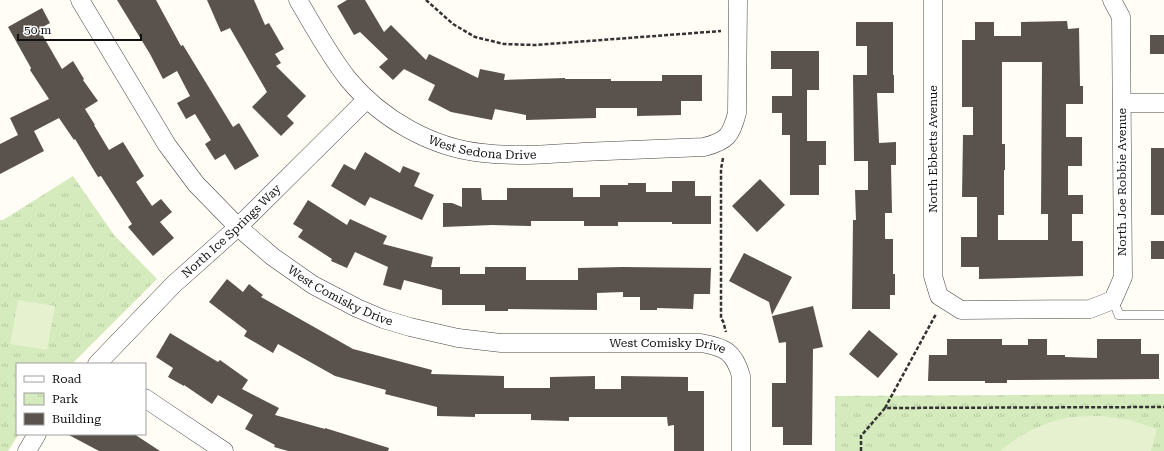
<svg xmlns="http://www.w3.org/2000/svg" width="1164" height="451" viewBox="0 0 1164 451" font-family="'Roboto Serif',serif">
	<defs>
		<pattern id="park-tufts" width="24" height="20" patternUnits="userSpaceOnUse"><rect width="24" height="20" fill="#d5ebbd"/><path d="M3 7l-1-3M5 7V3M7 7l1-3M15 17l-1-3M17 17v-4M19 17l1-3" fill="none" stroke="#b6c8a1"/></pattern>
	</defs>
	<rect width="100%" height="100%" fill="#fffdf5"/>
	<path fill="url(#park-tufts)" d="M73,176L114,235L157,279L72,364H17V434H19L8,451H0V220H3Z
		M1164,394V451H835V396Z"/>
	<path fill="#e6f2cf" d="M18,300L55,306L47,350L10,344Z
		M1101,416L1130,420L1157,429L1151,451H1000C1018,435 1048,420 1073,417C1082,416 1091,416 1101,416Z"/>
	<path fill="#5a524d" fill-rule="evenodd" d="M117,0H156L181,46L183,45L233,127L239,123L259,156L235,170L225,154L215,160L205,144L211,140L195,114L186,119L177,103L190,96L177,71L163,79L150,54Z
		M207,0H254L265,25L269,23L284,49L275,54L281,63L276,66L306,96L287,116L294,123L281,136L252,107L267,92L230,28L221,32Z
		M347,0H365L384,32L391,25L426,60L429,54L478,78L480,69L505,74L504,80L565,78V79H611V81H662V75H702V101H681V115L637,116V108H596V118L526,120V115L495,109L492,120L451,112L428,100L435,85L404,69L393,80L379,67L388,59L360,32L354,35L337,6Z
		M42,8L50,23L39,29L62,69L73,61L84,79L83,80L98,101L85,109L95,125H94L109,150L123,142L144,176L136,182L152,206L161,199L172,212L160,222L174,238L153,256L128,227L132,224L101,176L98,177L75,139L74,140L59,118L34,131L44,151L0,174V144L18,135L10,118L49,99L30,70L31,68L8,27Z
		M1067,21L1068,29L1079,28L1080,86H1083V104H1066V137H1082V166H1068V195H1083V214H1072V241H1083V276L979,279V267H961V237H977V197H962L963,135H973V107H962V40H975V22H994V36H1021V22ZM1002,62H1042L1041,214H1048V240H998V215H1004V170H1005V144H1002Z
		M856,22H893V75H894V93H877L879,143L896,142V165H891L892,213H885V239H893V274H895V295H890V309H852L853,220H856L855,190H868V161H854L853,75H867V46H856Z
		M1150,35H1164V54H1150Z
		M771,51H819V90H807V141H826V165H819V195H790V135H782V113H772V96H792V69H771Z
		M1151,148H1164V215H1151Z
		M365,152L400,173L403,166L420,173L414,186L434,195L422,220L370,197L365,206L331,186L344,164L355,170Z
		M760,179L785,205L757,232L732,206Z
		M672,181H695V196H711V224H672V222H618V226H584V221H531V226L492,225L443,227V203H452L462,207V188H481L482,200H507V188H573V197H600V185H628V183H646V192H672Z
		M308,200L347,225L350,219L387,236L383,244L433,257L431,267H460V274H485V267H526V280H578V268L623,267L711,268L710,294H694L693,309L657,308V310H640V297H623V292L597,293V310L508,309V311H485V305H442V290L404,280L401,290L383,285L388,267L355,252L347,268L331,261L332,259L298,237L303,230L293,224Z
		M1151,241H1164V259H1151Z
		M744,253L792,277L772,315L769,302L729,281Z
		M227,279L243,292L249,284L263,295L261,297L353,349L432,370L431,374L504,376V388H550V377L595,376V389H621V376L688,377V391H704V451H674V425L668,426L667,417H569V421L531,420V414H475V417L437,416V407L385,394L386,390L335,376L278,344L273,353L244,336L247,331L209,302Z
		M813,306L823,347L813,349L812,445H783V427H772V383H786V342L779,343L772,316Z
		M869,330L898,354L878,378L849,354Z
		M170,333L218,362L220,360L248,380L242,389L279,408L275,415L325,429V428L389,448L388,451H288L274,447L275,445L245,429L253,415L218,395L212,404L184,385V386L168,377L173,368L156,357Z
		M947,339H1002V345H1028V339H1047V355H1065V357L1097,358V339H1141V354H1159V379L1007,380V383H985V381H928L929,355H947Z
		M67,434H134L160,451H99Z"/>
	<g fill="none" stroke-linecap="round" stroke-linejoin="round">
		<g stroke="#444" stroke-width="10">
			<path id="lane" d="M1113,300L1119,315H1164"/>
		</g>
		<g stroke="#444" stroke-width="19">
			<g id="street">
				<path id="s1" d="M80,0L167,145L196,184L238,227L273,257L313,285L357,308L383,319L410,327L458,338L501,343H701C724,347 734,351 741,376V451"/>
				<path id="s2" d="M298,0C314,27 329,55 348,79C381,119 432,148 483,153C516,157 550,154 583,152C623,150 663,149 704,147C727,141 731,136 737,113L738,0"/>
				<path d="M933,0V276L939,296L961,310L1090,309L1113,300L1123,277L1121,17L1112,0"/>
				<path d="M1122,103H1164"/>
				<path id="s3" d="M97,364L174,284L238,227L367,99"/>
				<path d="M145,398L158,407L224,451"/>
				<path d="M27,451L37,434"/>
			</g>
		</g>
		<path stroke="#333" stroke-width="2.5" stroke-dasharray="4 2" stroke-linecap="butt" d="M426,0L453,24L475,37L504,44L535,45L721,31
			M723,158L721,169V319L723,321L726,332
			M885,408L936,314
			M861,451V436L885,408L1164,407"/>
		<use href="#lane" stroke="#fff" stroke-width="9"/>
		<use href="#street" stroke="#fff" stroke-width="18"/>
	</g>
	<g text-anchor="middle" dominant-baseline="central" stroke-width="4" stroke-linejoin="round" paint-order="stroke">
		<g font-size="12" fill="#111" stroke="#fff">
			<text stroke="none"><textPath href="#s2" startOffset="250">West Sedona Drive</textPath></text>
			<text transform="translate(933 149) rotate(-90)">North Ebbetts Avenue</text>
			<text transform="translate(1122 182) rotate(-90)">North Joe Robbie Avenue</text>
			<text stroke="none"><textPath href="#s3" startOffset="189">North Ice Springs Way</textPath></text>
			<text stroke="none"><textPath href="#s1" startOffset="402">West Comisky Drive</textPath></text>
			<text stroke="none"><textPath href="#s1" startOffset="738">West Comisky Drive</textPath></text>
		</g>
	</g>
	<rect x="16" y="363" width="130" height="72" fill="#ffffff" stroke="#a0a0a0"/>
	<rect x="24" y="376" width="20" height="6" fill="#ffffff" stroke="#a0a0a0"/>
	<text x="52" y="383" font-size="12" fill="#111111">Road</text>
	<rect x="24" y="393" width="20" height="12" fill="url(#park-tufts)" stroke="#a0a0a0"/>
	<text x="52" y="403" font-size="12" fill="#111111">Park</text>
	<rect x="24" y="413" width="20" height="12" fill="#5a524d" stroke="#a0a0a0"/>
	<text x="52" y="423" font-size="12" fill="#111111">Building</text>
	<path d="M18 34v6h123v-6" fill="none" stroke="#111111" stroke-width="2"/>
	<text x="24" y="34" font-size="12" fill="#111111" stroke="#ffffff" stroke-width="3" paint-order="stroke">50 m</text>
</svg>
